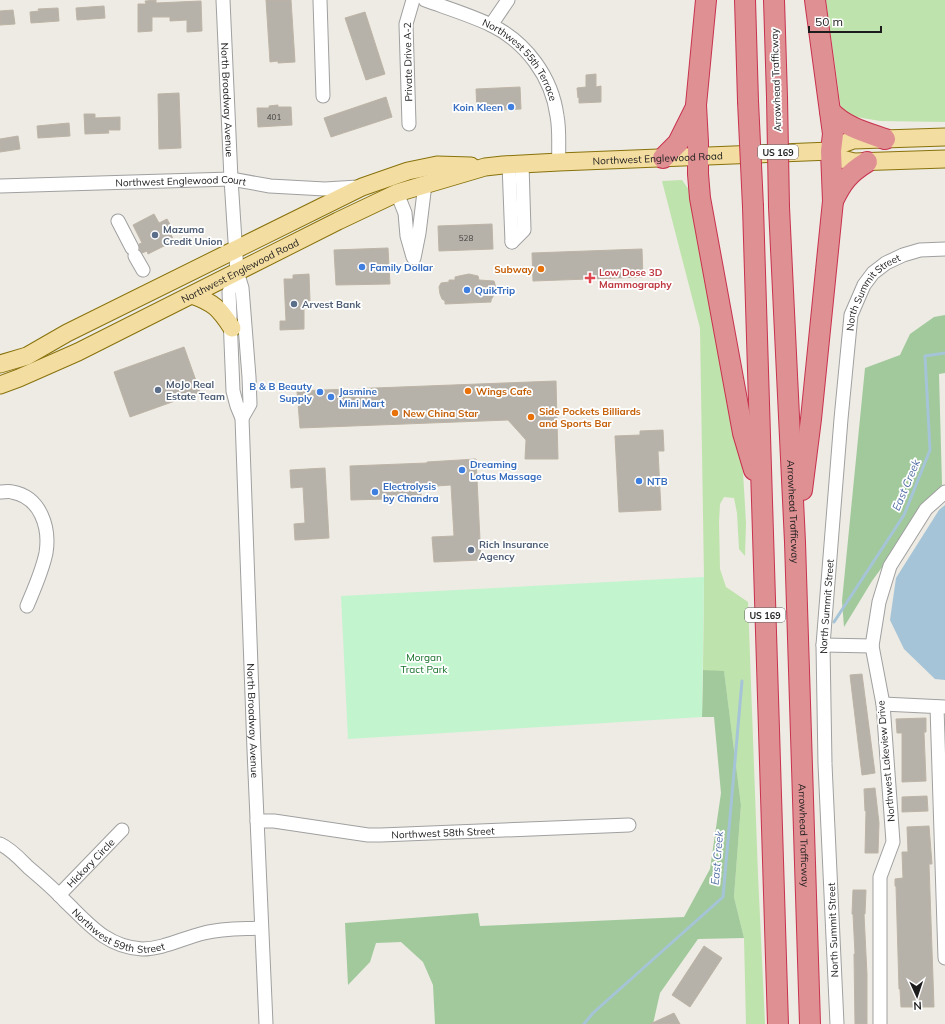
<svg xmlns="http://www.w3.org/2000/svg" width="945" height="1024" viewBox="0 0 945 1024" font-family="Mulish,sans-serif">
	<rect width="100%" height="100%" fill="#edebe3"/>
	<path fill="#bfe3ac" d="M826,0H945V122L880,121L851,116L841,109Z
		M682,180L692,194L743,472L746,523L745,556L739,549L737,513L734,498L724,497L720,504L719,522L720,569L726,587L748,602L758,875L765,1024H746L744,938L734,897L741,805L724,672L703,670L704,577L700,328L662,181Z"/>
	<path fill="#a1c99b" d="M945,315V373L939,374L942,485L872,581L844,627L842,601L865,368L900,355L910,334L934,317Z
		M703,670L724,671L741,805L734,897L744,938L698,939L660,993L653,1024H435L433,985L423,962L401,942L376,943L370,962L348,985L345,923L478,913L480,926L684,917L710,869L721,793L714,717H702Z"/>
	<path fill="#c2f4ce" d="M704,577L702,717L348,739L341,596Z"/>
	<path fill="#a6c4d7" d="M945,505V680L935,679L904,649L890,620L896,578L939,510Z"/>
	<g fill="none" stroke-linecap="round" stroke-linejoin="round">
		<path stroke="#a6c4d7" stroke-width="3" d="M834,622L904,515L930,450L925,356L945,353
			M584,1024L593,1013L723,897L742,681"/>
	</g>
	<path fill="#b6b1a9" stroke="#bdb4a6" d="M156,0V3L201,1L202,31L187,32V20L170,21V17H152V31L138,32V4H146L145,1Z
		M266,0H291L295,62L278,63V61L270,62Z
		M104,6L105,18L77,20L76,8Z
		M58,8L59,21L31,23L30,12L39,11L38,9Z
		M13,10L15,24L0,25V11Z
		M365,12L385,74L366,80L345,18Z
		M596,74V87L601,86V102L579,103V97L578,98L577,88L586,87V75Z
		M520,87L521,109L477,111L476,89Z
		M179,93L181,148L159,149L158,94Z
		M386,97L392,117L331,137L324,118Z
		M278,105V107H291L292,125L258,127L257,108H269V106Z
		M84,114H95V118L120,117V130H108L109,133L85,134Z
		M69,123L70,136L38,138L37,126Z
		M18,136L20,149L0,152V139Z
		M154,214L159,223L167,219L172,228L169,230L174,241L148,254L147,251L142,253L140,250L139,244L142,243L133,225Z
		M492,224L493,249L439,251L438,226Z
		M388,248L390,284L336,285L334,250Z
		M642,249L643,277L533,281L532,253Z
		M309,274L310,301H304V329L280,330V321H286L284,279H293V275Z
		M469,274L478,276L479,280L494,281L496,288L495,293L491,300V302L445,304V301L442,299L440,294L439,287L441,283L449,282V280H455V277L459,276Z
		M184,347L200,392L130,417L114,372Z
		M556,381L558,459H525L526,440L508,420L300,428L297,391Z
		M663,430L664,451H658L661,510L619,512L615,436L640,435V431Z
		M476,459L481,560L434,562L432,537L454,536L451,485L421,487V498L351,500L350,466L427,463V462Z
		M325,468L329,538L295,540L294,524L305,523L303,487L291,488L290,470Z
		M862,674L875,773L862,775L850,675Z
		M926,718V732H924L926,781L902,782V733H897L896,719Z
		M875,788L879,823L878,853H865L866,811H865L864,789Z
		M927,796L928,811L902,812V797Z
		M929,826L932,864H929L934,1007H901L900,989H899L896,886H895V879L903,878L902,852H908L907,827Z
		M853,890H866L865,914H864L867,975V1024H855L854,954H855L853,914H852Z
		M704,946L722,958L690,1007L672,995Z
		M674,1013L680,1024H650Z"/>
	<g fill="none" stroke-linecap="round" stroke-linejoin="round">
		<g stroke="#a0a0a0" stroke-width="15">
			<g id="minor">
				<path id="s1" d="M223,0L231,179L237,272L242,288L249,377L250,404L242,418"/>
				<path d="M320,0L323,96"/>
				<path id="s2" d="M425,0C447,8 470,15 491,25C526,42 552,77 557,116C560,131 558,147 559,162"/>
				<path d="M491,25L508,0"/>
				<path d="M409,124L406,24L413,0"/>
				<path d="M509,164L512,242"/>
				<path id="s3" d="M0,186L231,179L270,186L325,189L358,187"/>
				<path d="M397,193L405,213L407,236L413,257"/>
				<path d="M118,221L132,248"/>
				<path d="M512,242L524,230L522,164"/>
				<path d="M135,256L143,270"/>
				<path d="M414,258L419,233L425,184"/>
				<path id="s4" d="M237,272L229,292L233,391L237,406L242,418L254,750L266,1024"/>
				<path d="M0,492C4,492 9,491 12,492C41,497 50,528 46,553C42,572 34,589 27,606"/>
				<path d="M823,645L872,646"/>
				<path d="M883,704L945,707"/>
				<path d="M937,707L945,958"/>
				<path id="s5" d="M257,821H274L368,835H381L629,825"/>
				<path id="s6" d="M0,844C11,849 20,859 28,867C41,878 53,888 64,900C88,923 106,947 142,949C163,949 183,938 204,933C223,928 242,929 261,928"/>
				<path id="s7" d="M59,895L122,830"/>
				<path id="s8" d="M837,1024L825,764L823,645L841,419L851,315L864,285L873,273L886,263L903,255L920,250L945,249"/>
				<path d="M880,1024V877L893,842L883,704L872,646L879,602L890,566L926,509L945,492"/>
			</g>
		</g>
		<g stroke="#88720c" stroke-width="19">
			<g id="major">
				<path d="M831,151L842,159L854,162L945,159"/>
				<path d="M192,295C214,303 219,308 232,328"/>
				<path d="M0,364L27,356L67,333L362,187L408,171L437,165L471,166"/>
				<path id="s9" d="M0,385L19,378L78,352L338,221L397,193L485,167L503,165L559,162L831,151L842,144L853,140L945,137"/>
			</g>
		</g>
		<g stroke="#c8324e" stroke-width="22">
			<g id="highway">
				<path d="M706,0L696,105L698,142V174L700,198L743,433L754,470"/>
				<path d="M745,0L748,101"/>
				<path d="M774,0L777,97"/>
				<path d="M830,111C845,127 865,132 885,139"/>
				<path d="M663,158L678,143L695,109"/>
				<path d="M833,201C842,182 849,173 867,162"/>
				<path d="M753,207L778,1024"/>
				<path id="s10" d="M779,207L795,542L810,1024"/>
				<path d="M802,490L811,419L833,201L831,151L833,134L815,0"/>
			</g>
		</g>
		<use href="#minor" stroke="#fff" stroke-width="13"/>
		<use href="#major" stroke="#f4dda1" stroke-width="17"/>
		<use href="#highway" stroke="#de9093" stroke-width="20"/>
		<g stroke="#c8324e" stroke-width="22" stroke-linecap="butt">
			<path id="highway-bridge" d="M777,97L779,207
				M748,101L753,207"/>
		</g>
		<use href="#highway-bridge" stroke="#de9093" stroke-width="20"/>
	</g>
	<g fill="#3f7fe0" stroke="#fff" stroke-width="1.5">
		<circle cx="511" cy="107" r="4"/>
		<circle cx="362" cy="267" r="4"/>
		<circle cx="467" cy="290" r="4"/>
		<circle cx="320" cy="392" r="4"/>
		<circle cx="331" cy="397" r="4"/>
		<circle cx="462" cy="470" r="4"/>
		<circle cx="639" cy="481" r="4"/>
		<circle cx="375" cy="492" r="4"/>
	</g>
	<g fill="#5c6f8a" stroke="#fff" stroke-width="1.5">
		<circle cx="155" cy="235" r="4"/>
		<circle cx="294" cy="304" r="4"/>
		<circle cx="158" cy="390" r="4"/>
		<circle cx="471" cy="550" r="4"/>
	</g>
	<g fill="#e8710a" stroke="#fff" stroke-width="1.5">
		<circle cx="541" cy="269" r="4"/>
		<circle cx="468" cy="391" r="4"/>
		<circle cx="395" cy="413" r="4"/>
		<circle cx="531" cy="417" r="4"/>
	</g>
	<path fill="#e0444e" stroke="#fff" stroke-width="1.5" d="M588 272h4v4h4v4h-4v4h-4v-4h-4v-4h4z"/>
	<g text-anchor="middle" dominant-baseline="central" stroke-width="3.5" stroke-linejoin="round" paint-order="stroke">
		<g font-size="8" fill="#42413f">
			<text x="274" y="117">401</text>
			<text x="466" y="238">528</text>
		</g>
		<g fill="#fff" stroke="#606060" stroke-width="1">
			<rect x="758" y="145" width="40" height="14" rx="3"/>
			<rect x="745" y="608" width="40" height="14" rx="3"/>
		</g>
		<g font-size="9" font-weight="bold" fill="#1c1c1c">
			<text x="778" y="152">US 169</text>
			<text x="765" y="615">US 169</text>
		</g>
		<g font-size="10" fill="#1c1c1c" stroke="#fff">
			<text transform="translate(408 62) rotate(-91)">Private Drive A-2</text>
			<text stroke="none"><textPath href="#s2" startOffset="117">Northwest 55th Terrace</textPath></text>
			<text transform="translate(776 80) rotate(-92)">Arrowhead Trafficway</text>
			<text stroke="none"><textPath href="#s1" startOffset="100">North Broadway Avenue</textPath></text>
			<text stroke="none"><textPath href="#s9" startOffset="706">Northwest Englewood Road</textPath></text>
			<text stroke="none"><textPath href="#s3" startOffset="181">Northwest Englewood Court</textPath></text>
			<text stroke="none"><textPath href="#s9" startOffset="266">Northwest Englewood Road</textPath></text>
			<text stroke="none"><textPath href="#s8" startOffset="742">North Summit Street</textPath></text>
			<text stroke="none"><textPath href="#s10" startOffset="305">Arrowhead Trafficway</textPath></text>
			<text stroke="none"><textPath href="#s8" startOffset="418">North Summit Street</textPath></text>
			<text stroke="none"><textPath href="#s4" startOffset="452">North Broadway Avenue</textPath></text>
			<text transform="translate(886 761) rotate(-95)">Northwest Lakeview Drive</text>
			<text stroke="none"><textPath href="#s5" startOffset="187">Northwest 58th Street</textPath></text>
			<text stroke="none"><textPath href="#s10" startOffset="629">Arrowhead Trafficway</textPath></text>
			<text stroke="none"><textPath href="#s7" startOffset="45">Hickory Circle</textPath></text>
			<text stroke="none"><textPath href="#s6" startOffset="151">Northwest 59th Street</textPath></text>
			<text transform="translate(833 930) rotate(-92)">North Summit Street</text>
		</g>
		<g font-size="10" font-weight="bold" fill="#366cbe" stroke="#fff" text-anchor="start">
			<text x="503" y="107" text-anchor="end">Koin Kleen</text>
			<text x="370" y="267">Family Dollar</text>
			<text x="475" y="290">QuikTrip</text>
			<text x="312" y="386" text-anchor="end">B &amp; B Beauty<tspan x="312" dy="12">Supply</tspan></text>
			<text x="339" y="391">Jasmine<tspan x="339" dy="12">Mini Mart</tspan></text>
			<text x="470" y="464">Dreaming<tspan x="470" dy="12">Lotus Massage</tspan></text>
			<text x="647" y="481">NTB</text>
			<text x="383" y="486">Electrolysis<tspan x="383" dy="12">by Chandra</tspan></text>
		</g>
		<g font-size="10" font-weight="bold" fill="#4e5e75" stroke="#fff" text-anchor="start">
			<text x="163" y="229">Mazuma<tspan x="163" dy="12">Credit Union</tspan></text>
			<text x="302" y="304">Arvest Bank</text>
			<text x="166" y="384">MoJo Real<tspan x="166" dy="12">Estate Team</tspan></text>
			<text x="479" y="544">Rich Insurance<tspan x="479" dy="12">Agency</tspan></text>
		</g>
		<g font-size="10" font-weight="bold" fill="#c56008" stroke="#fff" text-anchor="start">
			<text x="533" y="269" text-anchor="end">Subway</text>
			<text x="476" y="391">Wings Cafe</text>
			<text x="539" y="411">Side Pockets Billiards<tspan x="539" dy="12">and Sports Bar</tspan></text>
			<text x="403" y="413">New China Star</text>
		</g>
		<g font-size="10" font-weight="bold" fill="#be3a42" stroke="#fff" text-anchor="start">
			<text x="599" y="272">Low Dose 3D<tspan x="599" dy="12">Mammography</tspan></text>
		</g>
		<g font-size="10" fill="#14702a" stroke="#fff">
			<text x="424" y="657">Morgan<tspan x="424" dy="12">Tract Park</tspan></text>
		</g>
		<g font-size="11" font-style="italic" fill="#516ea3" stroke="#fff">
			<text transform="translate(906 485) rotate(-67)">East Creek</text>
			<text transform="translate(717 858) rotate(-85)">East Creek</text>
		</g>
	</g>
	<g transform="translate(917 996) rotate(177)" stroke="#ffffff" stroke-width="3" paint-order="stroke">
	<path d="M0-3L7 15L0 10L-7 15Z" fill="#1c1c1c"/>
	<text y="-6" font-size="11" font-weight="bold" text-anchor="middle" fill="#1c1c1c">N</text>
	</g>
	<path d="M809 26v6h72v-6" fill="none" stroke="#1c1c1c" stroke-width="2"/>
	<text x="815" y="26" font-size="12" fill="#1c1c1c" stroke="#ffffff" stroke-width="3" paint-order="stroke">50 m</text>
</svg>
